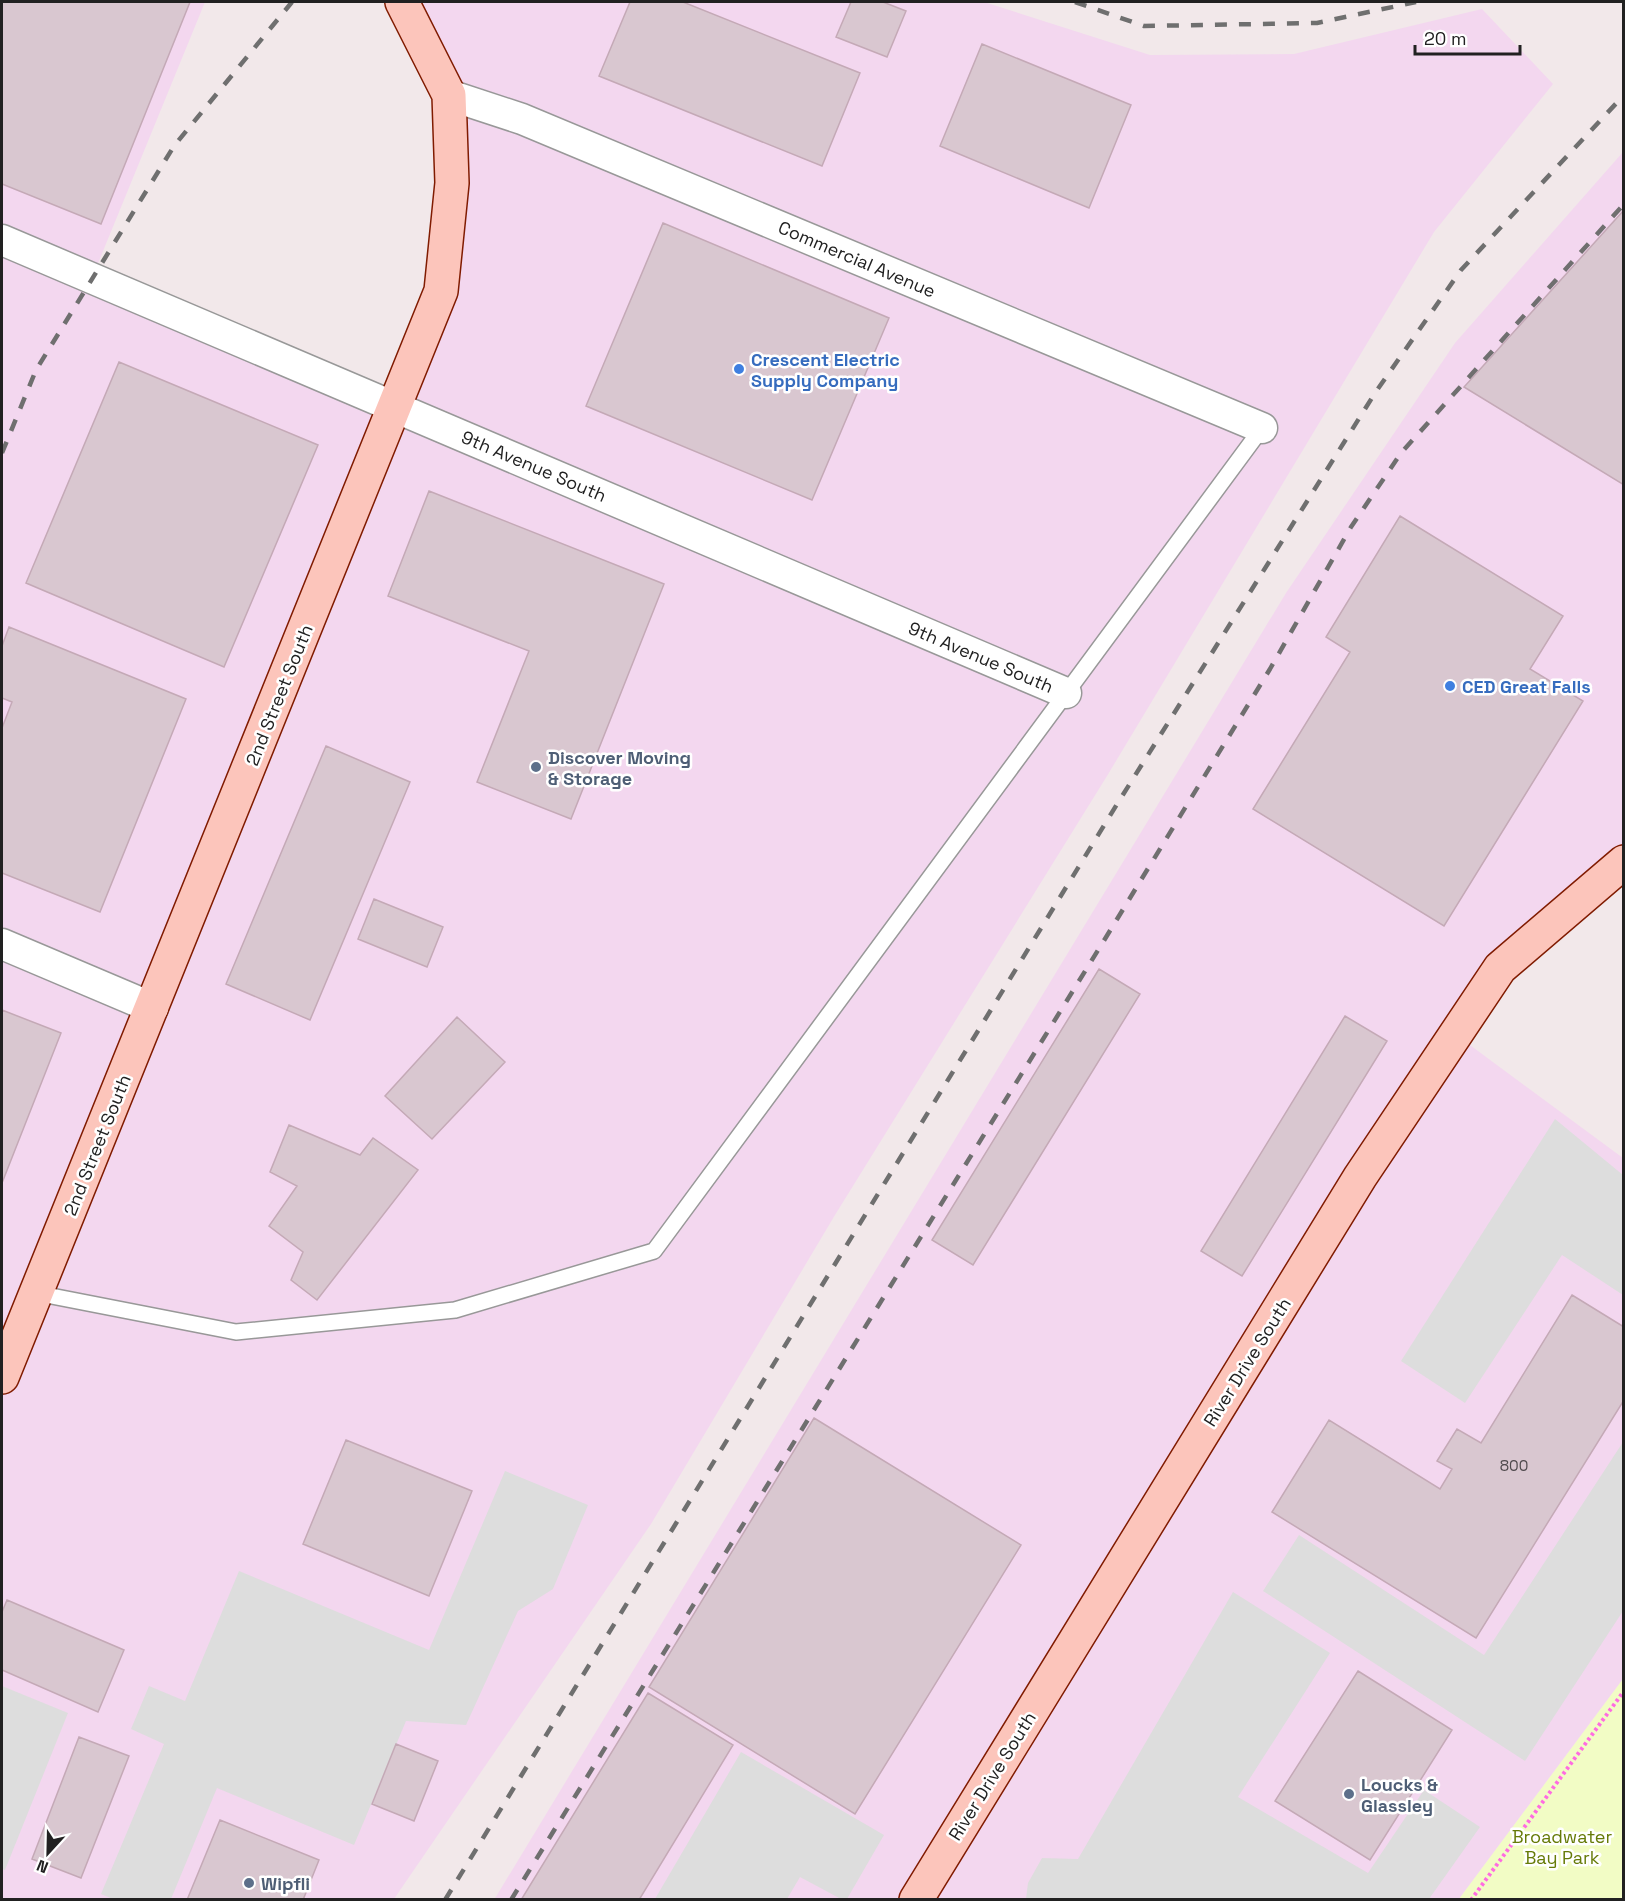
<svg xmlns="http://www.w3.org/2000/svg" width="1625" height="1901" viewBox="0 0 1625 1901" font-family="'Space Grotesk',sans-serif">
	<rect width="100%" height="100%" fill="#f2e8ea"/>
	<path fill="#f3d7ef" d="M2,2H205L92,278L396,406L441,291L449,95L402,2H984L1150,55L1294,54L1482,9L1553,84L1434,232L1107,776L835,1215L651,1524L394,1899L2,1900Z
		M1623,152V862L1455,1034L1623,1158V1679L1459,1899L494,1900L1286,593L1455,343Z"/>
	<path fill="#f2fcc5" d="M1623,1679V1899H1459Z"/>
	<path fill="#ddd" d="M1555,1119L1623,1175V1295L1562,1255L1465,1403L1401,1361Z
		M1623,1442V1611L1525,1761L1263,1591L1299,1535L1484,1655Z
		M505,1471L588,1505L553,1589L518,1611L466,1725L406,1721L354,1845L217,1788L171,1899H113L101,1894L164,1744L131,1729L149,1686L185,1701L239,1571L429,1650Z
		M1233,1592L1330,1653L1238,1797L1368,1873L1424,1790L1480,1827L1429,1899H1026L1028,1883L1042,1858L1078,1859Z
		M2,1686L68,1713L5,1870L2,1869Z
		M741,1752L884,1835L847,1899H841L800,1877L787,1899H655Z"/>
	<path fill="#d9c7d0" stroke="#c4a9b6" stroke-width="1.5" d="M2,2H190L101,224L2,184Z
		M630,2H683L860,73L822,166L599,76Z
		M851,2H883L906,11L887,57L836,37Z
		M982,44L1131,105L1089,208L940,146Z
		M1624,210V485L1464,387Z
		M663,223L889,318L812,500L586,406Z
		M119,362L318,445L224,667L26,583Z
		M429,491L664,584L571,819L477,782L529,651L388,596Z
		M1400,516L1563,616L1530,669L1583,701L1444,926L1253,809L1350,652L1326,637Z
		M9,627L186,699L100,912L2,873V728L12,702L2,698V646Z
		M326,746L410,782L310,1020L226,984Z
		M374,899L443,927L427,967L358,939Z
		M1099,969L1140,994L973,1265L932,1240Z
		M2,1010L61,1033L2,1183Z
		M1345,1016L1387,1041L1242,1276L1201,1251Z
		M457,1017L505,1062L432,1139L385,1096Z
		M289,1125L360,1155L373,1138L418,1170L317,1300L291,1280L303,1252L269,1226L297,1186L270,1172Z
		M1572,1295L1624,1327V1400L1476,1638L1272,1512L1329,1420L1440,1489L1452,1469L1437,1461L1457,1429L1481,1443Z
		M814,1418L1021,1545L855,1814L649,1687Z
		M346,1440L472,1491L429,1596L303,1544Z
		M7,1600L124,1650L98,1712L2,1670V1612Z
		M1358,1671L1452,1730L1370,1860L1275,1801Z
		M648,1693L733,1745L639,1900H521Z
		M79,1737L129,1756L81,1878L32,1859Z
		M396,1744L438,1761L414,1821L372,1804Z
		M220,1820L319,1860L303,1900H187Z"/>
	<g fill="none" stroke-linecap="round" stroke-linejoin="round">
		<g stroke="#989898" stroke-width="18">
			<path id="lane" d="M36,1293L236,1332L455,1310L654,1251L1262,428"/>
		</g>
		<g stroke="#989898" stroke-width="33">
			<path id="street" d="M449,95L522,119L1262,428
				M2,240L1066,693
				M2,944L153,1008"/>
		</g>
		<g stroke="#801b00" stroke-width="36">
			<path id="secondary" d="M2,1377L441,291L452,183L449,95L402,2
				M916,1900L1360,1177L1500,968L1624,862"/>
		</g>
		<path stroke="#ff6be1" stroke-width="4" stroke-dasharray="3 3" stroke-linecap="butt" d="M1471,1900L1624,1691"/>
		<use href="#lane" stroke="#fff" stroke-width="15"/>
		<use href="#street" stroke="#fff" stroke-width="30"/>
		<use href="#secondary" stroke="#fcc5bb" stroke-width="33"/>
		<path stroke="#6f6f6f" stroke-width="4.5" stroke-dasharray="12 12" stroke-linecap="butt" d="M1075,2L1144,26L1317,23L1416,2
			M2,453L36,370L174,146L292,2
			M445,1900L1119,801L1375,393L1461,270L1624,95
			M511,1900L1100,947L1270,669L1351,527L1401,453L1624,204"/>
	</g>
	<g fill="#3f7fe0" stroke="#fff" stroke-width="2">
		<circle cx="739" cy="369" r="6"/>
		<circle cx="1450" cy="686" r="6"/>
	</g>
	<g fill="#5c6f8a" stroke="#fff" stroke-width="2">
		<circle cx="536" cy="767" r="6"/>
		<circle cx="1349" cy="1794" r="6"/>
		<circle cx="249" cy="1883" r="6"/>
	</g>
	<g text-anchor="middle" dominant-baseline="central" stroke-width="5" stroke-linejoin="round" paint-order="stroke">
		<g font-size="15" fill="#4f4a4d">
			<text x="1514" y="1465">800</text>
		</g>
		<g font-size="18" fill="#212121" stroke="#fff">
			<text transform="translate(857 259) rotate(23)">Commercial Avenue</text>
			<text transform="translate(534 466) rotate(23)">9th Avenue South</text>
			<text transform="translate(981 657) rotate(23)">9th Avenue South</text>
			<text transform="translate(279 695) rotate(-68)">2nd Street South</text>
			<text transform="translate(97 1145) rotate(-68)">2nd Street South</text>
			<text transform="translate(1247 1362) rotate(-58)">River Drive South</text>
			<text transform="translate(992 1776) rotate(-58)">River Drive South</text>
		</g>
		<g font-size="18" font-weight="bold" fill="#366cbe" stroke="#fff" text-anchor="start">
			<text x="751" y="359">Crescent Electric<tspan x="751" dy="21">Supply Company</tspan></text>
			<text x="1462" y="686">CED Great Falls</text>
		</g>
		<g font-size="18" font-weight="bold" fill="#4e5e75" stroke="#fff" text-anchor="start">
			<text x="548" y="757">Discover Moving<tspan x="548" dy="21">&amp; Storage</tspan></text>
			<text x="1361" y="1784">Loucks &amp;<tspan x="1361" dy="21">Glassley</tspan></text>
			<text x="261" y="1883">Wipfli</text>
		</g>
		<g font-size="18" fill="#667b08" stroke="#fff">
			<text x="1562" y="1836">Broadwater<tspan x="1562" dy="21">Bay Park</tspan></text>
		</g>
	</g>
	<rect width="1625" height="1901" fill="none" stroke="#212121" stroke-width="6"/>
	<g transform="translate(48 1853) rotate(202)" stroke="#ffffff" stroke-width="4.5" paint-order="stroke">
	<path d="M0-4.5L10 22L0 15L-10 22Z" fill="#212121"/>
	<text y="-9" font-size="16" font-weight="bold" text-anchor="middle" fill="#212121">N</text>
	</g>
	<path d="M1415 45v9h105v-9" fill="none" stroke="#212121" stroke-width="3"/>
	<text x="1424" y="45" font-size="18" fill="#212121" stroke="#ffffff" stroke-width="4.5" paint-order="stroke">20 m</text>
</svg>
